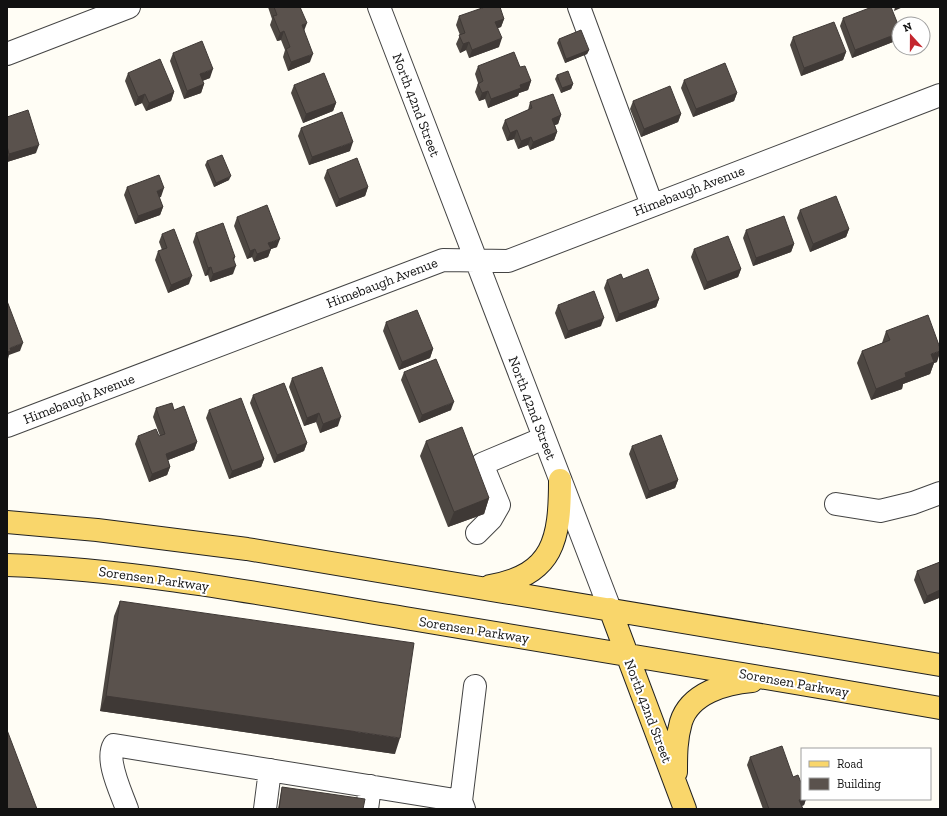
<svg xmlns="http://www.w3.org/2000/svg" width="947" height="816" viewBox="0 0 947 816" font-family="'Zilla Slab',serif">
	<rect width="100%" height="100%" fill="#fffdf5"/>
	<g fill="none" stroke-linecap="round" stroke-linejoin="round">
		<g stroke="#444" stroke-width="24">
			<path id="minor" d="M379,7L610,609
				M579,7L652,205
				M7,54L129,7
				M7,426L443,260L508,261L940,95
				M836,504L880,511L913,503L940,493
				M477,533L491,519L499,505L482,464L544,438
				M127,809C121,792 105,760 114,745L461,801
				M265,809L270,770
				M367,809L370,786
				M464,809L461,801L475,686"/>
		</g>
		<g stroke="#222" stroke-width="24">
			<path id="major" d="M7,522L97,530L247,549L940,665
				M7,565C143,570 278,597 411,619C588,648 764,677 940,708
				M490,586C554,575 560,539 560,480
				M610,609L685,809
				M676,772C676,755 676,739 681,722C690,693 726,683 752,681"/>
		</g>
		<use href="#minor" stroke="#fff" stroke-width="22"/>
		<use href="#major" stroke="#f9d66b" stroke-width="22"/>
	</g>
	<path fill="#4d4742" d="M268,7H300L310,62L288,71L283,57L285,50L281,40L277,41L270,25L272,19Z
		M459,16L504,19L501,27L498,28L499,47L469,58L466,50L460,53L456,44L460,35L456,25Z
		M843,18L898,40L852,58L840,26Z
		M793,37L846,52L843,60L801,76L790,45Z
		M559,39L589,50L587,54L565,63L557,43Z
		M173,53L210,78L202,81L204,84L201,93L184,99L170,61Z
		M478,66L520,67L531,81L528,90L519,93L518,96L488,108L485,99L479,101L475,92L478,83L475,74Z
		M128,73L174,92L171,101L146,111L142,103L135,106L125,81Z
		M557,75L573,84L571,89L561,93L555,79Z
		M684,80L737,93L734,101L693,117L681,88Z
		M294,85L336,103L333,111L303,123L291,93Z
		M633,101L681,114L678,122L641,137L630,109Z
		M530,102L561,115L558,124L555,125L557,132L554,140L530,150L528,145L518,149L514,139L507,141L502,128L505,120L528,110Z
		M7,117L36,153L7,162Z
		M301,128L350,151L309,165L298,136Z
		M207,161L229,180L214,187L205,165Z
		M327,170L368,187L365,196L336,207L324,178Z
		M127,187L161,197H159L163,207L160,215L135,224L124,195Z
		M800,210L849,229L846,237L810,252L797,218Z
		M237,217L277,247L271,249L268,257L254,262L252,257L247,259L234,226Z
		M746,230L794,244L791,252L753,266L743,238Z
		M196,233L235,257L234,261L233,274L210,282L208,275L205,276L193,242Z
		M162,234L189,284L168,293L155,260L158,251L162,250L159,242Z
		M694,249L741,269L738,277L704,290L691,257Z
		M607,280L659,299L656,307L616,322L604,288Z
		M558,305L601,326L565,339L555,313Z
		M386,322L433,349L430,358L399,370L383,331Z
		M886,331L937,362L934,363L930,374L903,384L902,389L871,400L857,363L862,351L882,343Z
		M404,372L451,410L419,423L401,380Z
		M292,378L338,426L320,433L316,422L304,426L289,387Z
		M253,395L307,443L304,451L274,463L250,403Z
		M156,408L174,410L197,442L194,450L168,460L170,467L167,475L149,482L135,444L138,436H160L153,417Z
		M209,410L264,459L261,467L229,479L206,418Z
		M426,441L489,498L484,514L448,527L420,456Z
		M632,446L678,480L675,488L646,499L629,454Z
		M940,562V601L939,598L924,604L914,580L917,571Z
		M120,601L395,754L100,711L114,616Z
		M750,757L793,777L802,799H806L804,805L802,806L803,809H763L747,765Z
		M282,787L363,809H278L281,792Z"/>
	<path fill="#3f3936" d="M895,7H903L894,11Z
		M504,19L501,27L492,30L495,22Z
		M307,23L304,31L302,25Z
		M284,31L281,40L277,41L280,33Z
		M899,33V37L898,40L852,58L855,50Z
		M502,38L499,47L469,58L472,50Z
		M469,42L466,50L460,53L463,44Z
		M589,50L587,54L565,63L566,59Z
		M846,52L843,60L801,76L804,68Z
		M313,54L310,62L288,71L291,62Z
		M213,69L210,78L197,83L200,74Z
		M531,81L528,90L519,93L518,96L488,108L491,99L520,85Z
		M204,84L201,93L184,99L187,91Z
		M573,84L571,89L561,93L562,88Z
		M488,91L485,99L479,101L482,93Z
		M174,92L171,101L146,111L149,103Z
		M737,93L734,101L693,117L696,109Z
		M145,94L142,103L135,106L138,97Z
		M336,103L333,111L303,123L306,114Z
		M681,114L678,122L641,137L644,129Z
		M561,115L558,124L549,127L552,119Z
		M517,130L514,139L507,141L510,133Z
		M557,132L554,140L530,150L533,142Z
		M531,137L528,145L518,149L521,141Z
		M353,142L350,151L309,165L312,157Z
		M39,145L36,153L7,162L9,154Z
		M231,176L229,180L214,187L216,183Z
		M368,187L365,196L336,207L339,199Z
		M164,188L161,197L154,199L157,191Z
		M163,207L160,215L135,224L138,216Z
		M849,229L846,237L810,252L813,244Z
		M280,239L277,247L271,249L268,257L254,262L257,254L268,243Z
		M794,244L791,252L753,266L756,258Z
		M255,249L252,257L247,259L250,251Z
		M236,266L233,274L210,282L213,274Z
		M211,267L208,275L205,276L208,268Z
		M741,269L738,277L704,290L707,282Z
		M192,276L189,284L168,293L171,285Z
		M659,299L656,307L616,322L619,314Z
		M604,318L601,326L565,339L568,331Z
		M23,343L20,351L9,355L8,359H7V352L10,348Z
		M433,349L430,358L399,370L402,362Z
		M940,351V353L937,362L934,363L930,374L903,384L902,389L871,400L876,389L905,373L931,354Z
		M454,402L451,410L419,423L422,415Z
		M319,413L316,422L304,426L307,418Z
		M341,417L338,426L320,433L323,424Z
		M197,442L194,450L163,462L166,454Z
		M307,443L304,451L274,463L277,455Z
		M264,459L261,467L229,479L232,471Z
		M170,467L167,475L149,482L152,474Z
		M678,480L675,488L646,499L649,491Z
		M489,498L484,514L448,527L454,512Z
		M940,590V594L939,598L924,604L927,596Z
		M106,696L400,738L395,754L100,711Z
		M802,799H806L804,805L796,808L799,800Z"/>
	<path fill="#5a524d" stroke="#3f3936" d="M274,7H300L307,23L302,25L313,54L291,62L286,49L290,47L284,31L280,33L273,16L277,15Z
		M485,7H500L504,19L495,22L502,38L472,50L469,42L463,44L459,35L465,33L459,16Z
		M872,7H891L899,27V33L855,50L843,18Z
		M834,22L846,52L804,68L793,37Z
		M581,30L589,50L566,59L559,39Z
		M202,41L213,69L200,74L204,84L187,91L173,53Z
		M514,52L520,67L525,66L531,81L520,85L521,88L491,99L488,91L482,93L478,84L483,81L478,66Z
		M160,59L174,92L149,103L145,94L138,97L128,73Z
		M725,63L737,93L696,109L684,80Z
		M568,71L573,84L562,88L557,75Z
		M324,73L336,103L306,114L294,85Z
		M670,86L681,114L644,129L633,101Z
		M553,94L561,115L552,119L557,132L533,142L531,137L521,141L517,130L510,133L505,120L532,108L530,102Z
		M28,110L39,145L9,154L7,146V117Z
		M342,112L353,142L312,157L301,128Z
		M222,155L231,176L216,183L207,161Z
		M357,158L368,187L339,199L327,170Z
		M159,175L164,188L157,191L163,207L138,216L127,187Z
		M836,196L849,229L813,244L800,210Z
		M267,205L280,239L268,243L271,249L257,254L255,249L250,251L237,217Z
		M784,216L794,244L756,258L746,230Z
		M223,223L235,257L233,258L236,266L213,274L211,267L208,268L196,233Z
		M174,229L192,276L171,285L158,251L167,248L162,234Z
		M728,236L741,269L707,282L694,249Z
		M648,269L659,299L619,314L607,280L621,274L623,279Z
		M594,291L604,318L568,331L558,305Z
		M7,301L23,343L10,348L11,351L7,352Z
		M417,310L433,349L402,362L386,322Z
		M928,315L940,348V351L931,354L934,362L905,373L906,377L876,389L862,351L890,340L886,331Z
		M436,359L454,402L422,415L404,372Z
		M322,367L341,417L323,424L319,413L307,418L292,378Z
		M284,383L307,443L277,455L253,395Z
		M241,398L264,459L232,471L209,410Z
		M172,403L174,410L184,406L197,442L166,454L170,467L152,474L138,436L156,429L159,436L165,434L156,408Z
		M462,427L489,498L454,512L426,441Z
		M661,435L678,480L649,491L632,446Z
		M940,562V590L927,596L917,571Z
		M120,601L414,643L400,738L106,696Z
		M7,730L37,809H7Z
		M782,746L793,777L798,775L802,785V799L799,800L803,809H769L750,757Z
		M282,787L365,799L363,809H279Z"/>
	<g text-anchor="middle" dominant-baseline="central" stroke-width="4" stroke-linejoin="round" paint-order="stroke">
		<g font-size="14" fill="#111" stroke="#fff">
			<text transform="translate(416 105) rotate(69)">North 42nd Street</text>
			<text transform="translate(689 191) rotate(-21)">Himebaugh Avenue</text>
			<text transform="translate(382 283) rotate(-21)">Himebaugh Avenue</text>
			<text transform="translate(79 399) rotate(-21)">Himebaugh Avenue</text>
			<text transform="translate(532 408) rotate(69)">North 42nd Street</text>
			<text transform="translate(154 579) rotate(8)">Sorensen Parkway</text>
			<text transform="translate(474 630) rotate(9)">Sorensen Parkway</text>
			<text transform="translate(794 683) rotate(10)">Sorensen Parkway</text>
			<text transform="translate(648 711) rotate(69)">North 42nd Street</text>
		</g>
	</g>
	<rect width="947" height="816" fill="none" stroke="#111111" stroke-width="16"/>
	<rect x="801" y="748" width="130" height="52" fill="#ffffff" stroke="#a0a0a0"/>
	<rect x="809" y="761" width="20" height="6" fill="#f9d66b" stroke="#a0a0a0"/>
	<text x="837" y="768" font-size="12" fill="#111111">Road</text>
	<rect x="809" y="778" width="20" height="12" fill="#5a524d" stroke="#a0a0a0"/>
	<text x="837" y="788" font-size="12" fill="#111111">Building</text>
	<g transform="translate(911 36) rotate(339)"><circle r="19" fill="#ffffff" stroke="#a0a0a0"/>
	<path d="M0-3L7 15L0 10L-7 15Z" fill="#c4262e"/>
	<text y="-6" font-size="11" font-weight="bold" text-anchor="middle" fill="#111111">N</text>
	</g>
</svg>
